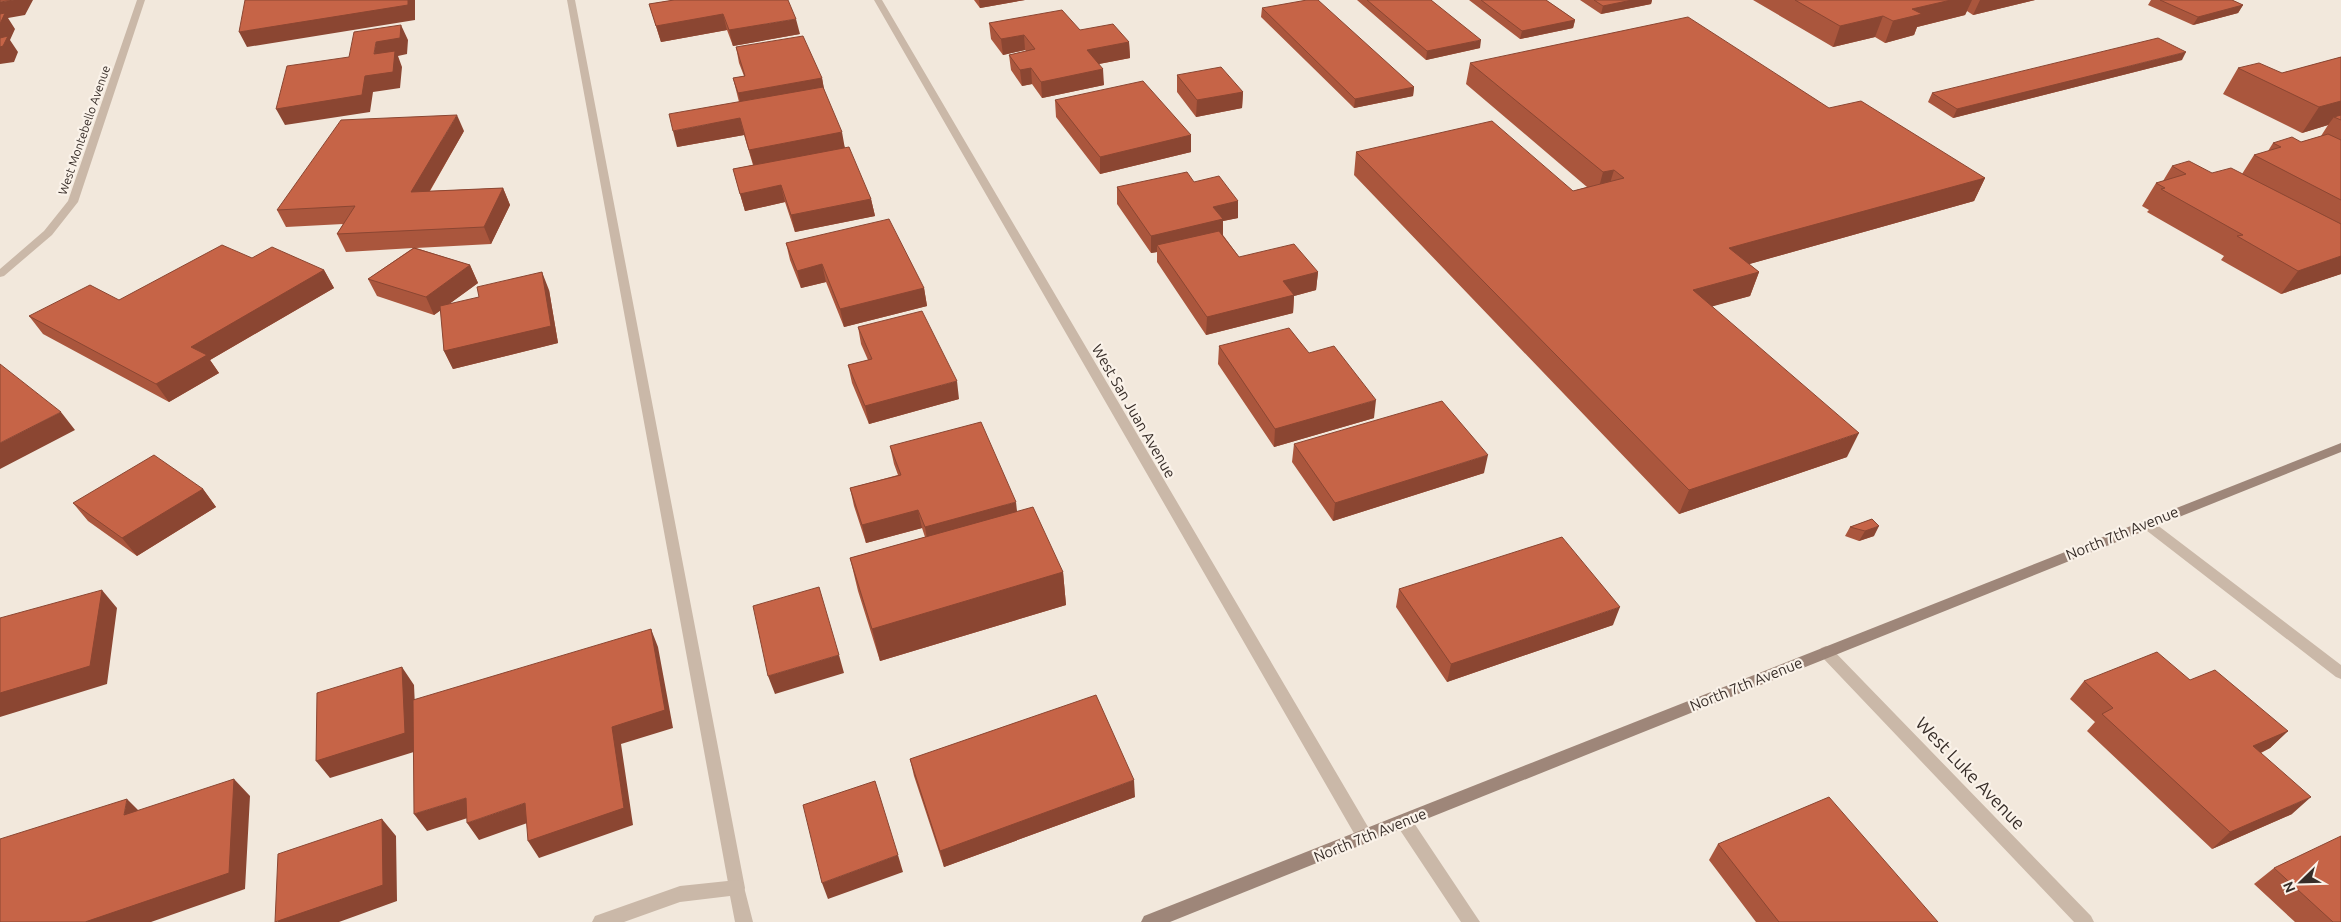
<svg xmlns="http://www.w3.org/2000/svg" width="2341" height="922" viewBox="0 0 2341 922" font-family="Ubuntu,sans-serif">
	<rect width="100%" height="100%" fill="#f2e8dc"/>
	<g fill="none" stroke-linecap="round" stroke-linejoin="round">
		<path fill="#cab8a8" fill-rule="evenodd" d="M567,0H575L745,888L743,893L737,896L731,893L729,888Z
			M2147,519L2152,521L2341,665V679L2336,677L2142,527L2140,524L2142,521Z
			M1404,815L1410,817L1480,922H1461L1398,827L1396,822L1398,817Z"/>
		<path fill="#cab8a8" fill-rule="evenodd" d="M137,0H145L78,202L52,235L4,276L0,277V269L44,231L68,201Z
			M874,0H882L1371,832L1373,837L1371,842L1365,844L1359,842Z
			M1826,646L1831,648L2091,916L2094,922H2074L1821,656L1819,652L1821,648Z
			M737,880L743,883L753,922H735L730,896L680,902L624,922H592L595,916L680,886Z"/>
		<path fill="#9e8679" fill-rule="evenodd" d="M2341,443V452L1170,922H1141L1144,916Z"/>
	</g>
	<path fill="#aa563d" d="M674,0L800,34L733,46L727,30L661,42L649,4Z
		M974,0H1025L980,8Z
		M1357,0H1431L1480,48L1426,60Z
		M1469,0H1546L1575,20L1573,28L1520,39Z
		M1580,0H1652L1651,4L1601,14Z
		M1753,0H2035L1973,15L1967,11L1965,15L1917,27L1914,35L1885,43L1875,37L1833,47Z
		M2151,0H2232L2243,5L2238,13L2193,25L2148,5Z
		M1262,8L1414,87L1413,96L1354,108L1261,17Z
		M989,23L1080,30L1129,42L1130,58L1099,64L1104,85L1042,98L1032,84L1022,86L1011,70L1009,55L1026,51L1025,50L1003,55L991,39Z
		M736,47L822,78L824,90L845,148L871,199L875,216L795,232L785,202L745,211L733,169L753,165L744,135L677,147L739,102L733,78L744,76L739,63Z
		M2341,57V274L2281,294L2221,260L2224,256L2147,212L2149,210L2142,206L2156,183L2163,181L2172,166L2212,173L2242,174L2254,155L2268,151L2273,143L2301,142L2321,136L2328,125L2302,133L2223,94L2238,68L2282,73Z
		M2182,60L1953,118L1928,102L1932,93Z
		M1470,63L1829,108L1985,178L1974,201L1749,264L1759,272L1750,296L1712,306L1847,457L1679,514L1354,175L1356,152L1573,191L1587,187L1466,84Z
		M1177,75L1243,92L1242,108L1196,117L1177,92Z
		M1055,100L1191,135V152L1100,174L1056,117Z
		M464,131L430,191L503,188L510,205L491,244L416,248L470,265L478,283L449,304L549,290L558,343L453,369L444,351L441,310L434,315L377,296L368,279L413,248L346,252L337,234L343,224L286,227L277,210Z
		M1194,182L1238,201V218L1223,221V235L1239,257L1318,272L1316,290L1294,296L1293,313L1206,335L1157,262V252L1151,253L1117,204V187Z
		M786,243L924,288L927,306L844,327L826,282L801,288L790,260Z
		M252,258L324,270L334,288L210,360L219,373L169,402L43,334L29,316L119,300Z
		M858,327L959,399L869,424L852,383L848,365L868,360L861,344Z
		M1219,346L1309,353L1374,418L1274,447L1218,364Z
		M1294,444L1484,473L1333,521L1292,462Z
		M890,446L1017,511L1063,572L1066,605L880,661L858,591L850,558L925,537L922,528L866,543L854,506L850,488L898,475L894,464Z
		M203,489L216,507L137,556L88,521L73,503Z
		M1872,519L1874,536L1859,541L1845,536L1850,527Z
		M1399,589L1613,625L1447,682L1396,607Z
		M2190,680L2288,731L2270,748L2261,753L2292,814L2212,849L2087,731L2095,722L2070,699L2084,681Z
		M910,759L1135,797L944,867L914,776Z
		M1718,844L1938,922H1756L1709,860Z
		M2274,868L2341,922H2295L2254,884Z"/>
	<path fill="#8b4632" d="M14,0H33L25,15L8,18L15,29L10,40L18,52L14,62L0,64V2Z
		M408,0H415V20L247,47L239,32Z
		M979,0H1025L980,8Z
		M1632,0H1652L1651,4L1601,14L1603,6Z
		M1951,0H1972L1965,15L1917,27L1914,35L1885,43L1893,21L1912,9Z
		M1980,0H2035L1973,15Z
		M2243,5L2238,13L2193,25L2198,17Z
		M723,14L727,30L661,42L656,26Z
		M1883,16L1875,37L1833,47L1840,26Z
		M796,19L800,34L733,46L729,30Z
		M1575,20L1573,28L1520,39L1522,31Z
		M401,25L408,40L407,54L398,56L402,67L400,88L373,92L370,112L285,125L276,109L365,76L374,54L376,42Z
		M1024,35L1025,50L1003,55L1001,39Z
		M1481,40L1480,48L1426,60L1427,51Z
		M1129,42L1130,58L1088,66L1087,50Z
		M2186,52L2182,60L1953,118L1957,109Z
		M1031,68L1032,84L1022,86L1020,70Z
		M1103,69L1104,85L1042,98L1041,82Z
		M822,78L825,94L742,110L738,93Z
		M1414,87L1413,96L1354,108L1355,99Z
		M1243,92L1242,108L1196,117L1197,100Z
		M2341,101V120L2334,117L2328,125L2302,133L2319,107Z
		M457,115L464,131L419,209L411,192Z
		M740,118L744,135L677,147L673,131Z
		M842,132L845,149L754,166L749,150Z
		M1191,135V152L1100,174V157Z
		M1614,170L1607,193L1597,195L1603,172Z
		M1985,178L1974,201L1721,272L1729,248Z
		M781,185L785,202L745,211L740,194Z
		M503,188L510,205L491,244L484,227Z
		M871,199L875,216L795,232L791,215Z
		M1238,201V218L1223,221V236L1157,245V252L1151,253V236L1213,207Z
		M2341,256V274L2281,294L2298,271Z
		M822,264L826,282L801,288L797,271Z
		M470,265L478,283L434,315L426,297Z
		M324,270L334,288L210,360L219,373L169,402L156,384L191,347Z
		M542,272L549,290L558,343L453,369L444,351Z
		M1318,272L1316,290L1294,296L1293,313L1206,335L1207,317L1283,281Z
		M1759,272L1750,296L1685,314L1693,290Z
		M924,288L927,306L844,327L840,309Z
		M957,381L959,399L869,424L865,406Z
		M1376,400L1374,418L1274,447L1275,429Z
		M61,412L75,430L0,469V443Z
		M1859,433L1847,457L1679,514L1689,490Z
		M1488,455L1484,473L1333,521L1335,503Z
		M203,489L216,507L137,556L122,538Z
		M1016,502L1018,520L928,545L925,527Z
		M918,510L922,528L866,543L862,525Z
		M1879,526L1874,536L1859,541L1865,531Z
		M1063,572L1066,605L880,661L872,629Z
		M102,590L117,608L107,684L0,717V693Z
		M1620,607L1613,625L1447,682L1451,664Z
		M651,629L658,647L673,728L621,744L633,825L539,858L528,841L612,727Z
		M839,655L844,673L775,694L768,676Z
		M402,667L414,685L417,751L330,778L316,761Z
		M2288,731L2270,748L2236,764L2253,746Z
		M234,779L250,796L245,889L151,922H85Z
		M1134,780L1135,797L944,867L940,851Z
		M2311,797L2292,814L2212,849L2230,832Z
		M466,798L477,815L427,831L414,814Z
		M127,799L144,816L124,815Z
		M525,803L536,820L479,840L467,823Z
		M382,819L396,836L397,901L339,922H277Z
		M898,855L903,872L828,899L822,883Z"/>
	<path fill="#c66447" stroke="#8b4632" d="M0,0H14L0,2Z
		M245,0H408V5L239,32Z
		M674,0H788L796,19L729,30L723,14L656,26L649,4Z
		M1307,0H1318L1414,87L1355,99L1262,8Z
		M1367,0H1431L1481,40L1427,51Z
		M1481,0H1546L1575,20L1522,31Z
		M1594,0H1632L1603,6Z
		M1795,0H1951L1912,9L1922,14L1893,21L1883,16L1840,26Z
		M2160,0H2232L2243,5L2198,17Z
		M1062,10L1080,30L1113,24L1129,42L1087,50L1103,69L1041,82L1031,68L1020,70L1009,55L1035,49L1024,35L1001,39L989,23Z
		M5,13L0,24V14Z
		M1688,17L1829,108L1861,101L1985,178L1729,248L1759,272L1693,290L1859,433L1689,490L1356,152L1492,121L1573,191L1624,178L1614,170L1603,172L1470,63Z
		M401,25L400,38L376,42L374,54L395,51L393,72L365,76L362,95L276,109L287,66L349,57L354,32Z
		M8,36L3,46L0,47V38Z
		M803,36L822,78L738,93L733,78L745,76L736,47Z
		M2158,38L2186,52L1957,109L1932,93Z
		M2341,57V101L2319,107L2238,68L2259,63L2282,73Z
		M1221,67L1243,92L1197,100L1177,75Z
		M1143,81L1191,135L1100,157L1055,100Z
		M823,87L842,132L749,150L740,118L673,131L669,114Z
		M457,115L411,192L503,188L484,227L337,234L355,206L277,210L341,120Z
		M2341,115V120L2334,117Z
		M2328,134L2341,140V200L2254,155L2281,147L2273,143L2292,137L2301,142Z
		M849,147L871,199L791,215L781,185L740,194L733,169Z
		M2189,161L2212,173L2231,168L2341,224V256L2298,271L2237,236L2243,235L2161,189L2165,188L2156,183L2186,174L2172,166Z
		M1187,172L1194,182L1219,176L1238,201L1213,207L1223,219L1151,236L1117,187Z
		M889,219L924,288L840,309L822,264L797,271L786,243Z
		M1219,231L1239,257L1294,244L1318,272L1283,281L1294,295L1207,317L1157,245Z
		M222,245L252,258L272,247L324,270L191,347L207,355L156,384L29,316L90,285L119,300Z
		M414,248L470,265L426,297L368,279Z
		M542,272L551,326L444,351L440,306L479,297L477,287Z
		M922,311L957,381L865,406L848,365L872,359L858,327Z
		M1289,328L1309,353L1334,346L1376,400L1275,429L1219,346Z
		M0,364L61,412L0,443Z
		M1442,401L1488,455L1335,503L1294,444Z
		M981,422L1016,502L925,527L918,510L862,525L850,488L901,475L890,446Z
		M154,455L203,489L122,538L73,503Z
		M1033,507L1063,572L872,629L850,558Z
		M1872,519L1879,526L1865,531L1850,527Z
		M1562,537L1620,607L1451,664L1399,589Z
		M819,587L839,655L768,676L753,606Z
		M102,590L90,666L0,693V618Z
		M651,629L665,710L612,727L624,808L528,841L525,803L467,823L466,798L414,814L413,700Z
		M2157,652L2190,680L2215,670L2288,731L2253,746L2311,797L2230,832L2102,714L2113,708L2084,681Z
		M402,667L405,733L316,761L317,693Z
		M1096,695L1134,780L940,851L910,759Z
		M234,779L229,873L85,922H0V839L127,799L124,815Z
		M875,781L898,855L822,883L803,805Z
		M1829,797L1938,922H1779L1718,844Z
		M382,819L383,885L275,922L278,854Z
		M2341,836V922H2333L2274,868Z"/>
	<g text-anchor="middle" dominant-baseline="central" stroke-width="4.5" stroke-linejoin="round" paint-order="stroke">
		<g font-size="12" fill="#372d28" stroke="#faf2e9">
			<text transform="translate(84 130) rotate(-71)">West Montebello Avenue</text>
		</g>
		<g font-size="15" fill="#372d28" stroke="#faf2e9">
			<text transform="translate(1134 411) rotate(60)">West San Juan Avenue</text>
			<text transform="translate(2122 533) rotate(-22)">North 7th Avenue</text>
			<text transform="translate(1746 684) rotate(-22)">North 7th Avenue</text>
			<text transform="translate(1370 835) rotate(-22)">North 7th Avenue</text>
		</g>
		<g font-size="18" fill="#372d28" stroke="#faf2e9">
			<text transform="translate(1971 773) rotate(46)">West Luke Avenue</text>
		</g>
	</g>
	<g transform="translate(2301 882) rotate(247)" stroke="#faf2e9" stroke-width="4" paint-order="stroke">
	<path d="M0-4L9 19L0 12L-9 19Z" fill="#372d28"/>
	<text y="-8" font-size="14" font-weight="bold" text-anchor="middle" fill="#372d28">N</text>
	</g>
</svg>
